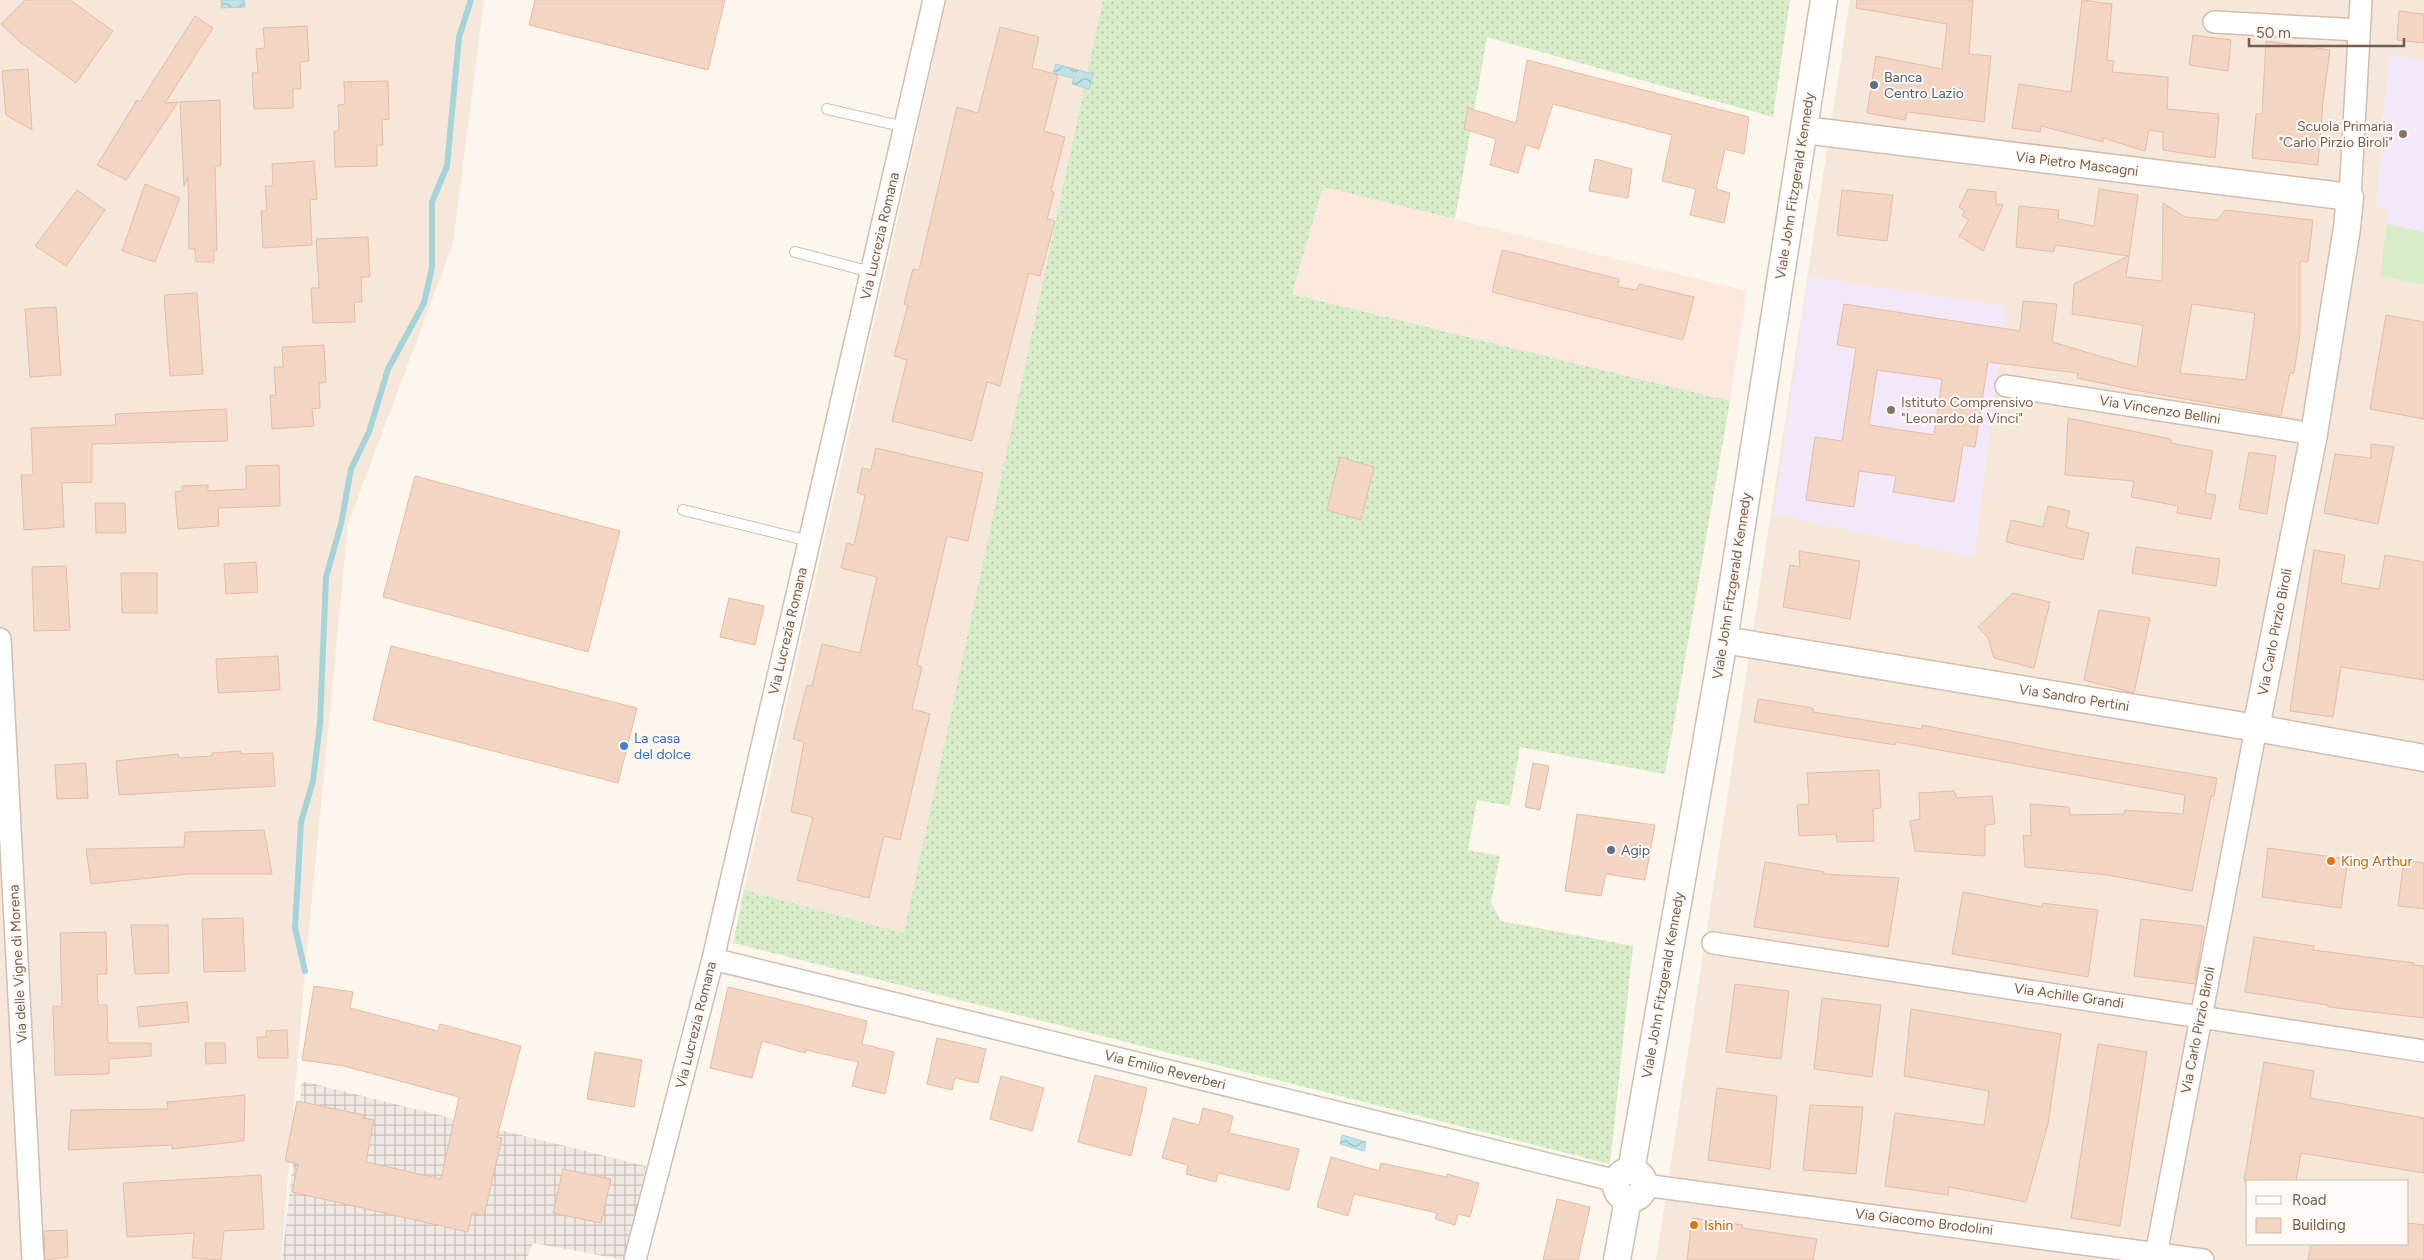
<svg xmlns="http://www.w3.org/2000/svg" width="2424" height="1260" viewBox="0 0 2424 1260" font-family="Figtree,sans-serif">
	<defs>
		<pattern id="industrial-grid" width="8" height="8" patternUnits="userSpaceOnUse" patternTransform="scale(1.25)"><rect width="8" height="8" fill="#efe9e4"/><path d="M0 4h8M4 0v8" fill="none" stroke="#c7c0bb"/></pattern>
		<pattern id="grass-dots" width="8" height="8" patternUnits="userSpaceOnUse" patternTransform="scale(1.25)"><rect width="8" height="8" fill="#d8ecc9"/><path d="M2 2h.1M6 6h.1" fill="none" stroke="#b4c2a5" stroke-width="1.8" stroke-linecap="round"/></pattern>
		<pattern id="water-waves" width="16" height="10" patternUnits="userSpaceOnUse" patternTransform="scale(1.25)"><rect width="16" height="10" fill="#bfe3e8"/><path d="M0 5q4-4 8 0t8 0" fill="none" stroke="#a0bbbe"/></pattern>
	</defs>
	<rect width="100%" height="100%" fill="#fdf6ec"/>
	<path fill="#f5e8da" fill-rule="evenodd" d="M0,0H484L453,244L348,524L305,971L281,1260H0Z
		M946,0H1106L904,933L744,890L898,218Z
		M1850,0H2424V1260H1656ZM2248,1181H2408V1244H2248Z"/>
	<path fill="#fde8e0" d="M1323,187L1747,291L1730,401L1292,294Z"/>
	<path fill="url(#industrial-grid)" d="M302,1081L646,1166L625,1260L533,1243L526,1260H282Z"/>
	<path fill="#f3e8fa" d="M2389,54L2424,61V232L2387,224L2389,211L2376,207Z
		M1808,277L2006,306L1974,557L1774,514Z"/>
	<path fill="url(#grass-dots)" d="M1103,0H1790L1773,117L1487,37L1455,219L1323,187L1292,294L1730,401L1665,774L1520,747L1510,806L1477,800L1468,850L1500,856L1491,902L1501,921L1633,946L1610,1164L733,943L744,890L904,933Z"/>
	<path fill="#d8ecc9" d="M2387,224L2424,232V285L2380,276Z"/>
	<path fill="url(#water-waves)" stroke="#a5d3da" d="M221,0H244L245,7L222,8Z
		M1056,64L1093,74L1089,89L1072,84L1074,78L1053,73Z
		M1342,1135L1366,1142L1364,1151L1340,1144Z"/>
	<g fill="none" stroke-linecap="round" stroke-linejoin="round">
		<path stroke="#a5d3da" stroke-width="6" d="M305,971L295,928L298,878L301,822L313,781L320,723L326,577L341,524L351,469L369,432L388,369L424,303L432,267V202L447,166L459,37L471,0"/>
	</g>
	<path fill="#f3d5c3" stroke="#e6bba3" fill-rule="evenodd" d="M25,0H70L113,31L76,83L21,43L1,24Z
		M535,0H725L708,70L529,25Z
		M1857,0H1973L1969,54L1991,56L1984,122L1907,112L1905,120L1867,113L1876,56L1942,69L1947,24L1856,8Z
		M2082,0L2112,4L2107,60L2114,61L2112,72L2168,77L2167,109L2219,114L2215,158L2163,150V132L2149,130L2145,151L2103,138V142L2041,126L2040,132L2012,128L2019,84L2071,92Z
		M2399,11L2424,14V43L2397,40Z
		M195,16L213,28L165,103L178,102L126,180L97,165L137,100L140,102Z
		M307,26L309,61L300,62L301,89H293V108L254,109L252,73H258L256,49L265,48L263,28Z
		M1000,27L1039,37L1032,68L1058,75L1044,131L1065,137L1051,191L1054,192L1047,219L1055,221L1040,276L1029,273L1000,386L987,382L972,441L892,421L907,360L894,356L908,305L904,304L913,269L919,270L957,107L978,113Z
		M2193,35L2231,40L2228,71L2189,65Z
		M2266,41L2330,50L2323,101L2318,165L2252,158L2256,114H2262Z
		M1527,60L1749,117L1744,154L1725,149L1716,189L1730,193L1724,223L1690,215L1696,189L1662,181L1672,135L1553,104L1539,149L1526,145L1518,173L1490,165L1496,139L1464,129L1468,108L1516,123Z
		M28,69L32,130L6,115L2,71Z
		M388,81L389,119L382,120L383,145H377V166L335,167L334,131H339L338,105L345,104L344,82Z
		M220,100L221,166H215L217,250H214V262H196L195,249H189L188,177L184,186L180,102Z
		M1595,159L1632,169L1628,198L1589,191Z
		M314,161L317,199L310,200L312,245L263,248L261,211H267L265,186H273L272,164Z
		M145,184L180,198L155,262L122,251Z
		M1968,189L1996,192V204L2003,205L1983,251L1959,236L1969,220L1962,216L1965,211L1959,207Z
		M2099,189L2138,195L2126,277L2162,281L2163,203L2185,217L2217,220L2225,210L2313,220L2308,262L2300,261V333L2294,373H2290L2281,416L2134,390L2077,378L2078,373L1988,362L1975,447L1963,445L1954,502L1893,492L1896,476L1859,471L1854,507L1806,500L1815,437L1842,441L1856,348L1837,345L1844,304L2020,331L2023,301L2057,304L2052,342L2137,367L2143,325L2072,314L2074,284L2128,256L2055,245L2054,252L2016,247L2019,206L2059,210L2058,219L2094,226ZM2192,304L2255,313L2246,380L2180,373ZM1877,370L1942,379L1934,435L1869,425Z
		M77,190L105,210L66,266L35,246Z
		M1842,190L1893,195L1887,241L1837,235Z
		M368,237L370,277H361L362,302H354L355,322L313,323L311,288H319L316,239Z
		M1502,250L1619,279L1618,287L1637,290L1639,284L1694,297L1683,340L1492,292Z
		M197,293L203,374L170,376L164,295Z
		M56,307L61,375L30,377L25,309Z
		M2386,315L2424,322V419L2370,409Z
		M324,345L326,382L319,383L320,408L312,409L314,426L272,429L270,395H276L274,367H283L282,347Z
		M226,409L228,441L92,444V482L62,483L64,527L24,530L21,475H33L31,428L116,425L115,414Z
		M2068,418L2171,439V443L2213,451L2205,493L2216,495L2211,519L2177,513L2178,506L2131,497L2134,481L2065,475Z
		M2371,444L2394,447L2378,524L2324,513L2335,454L2371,458Z
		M876,448L983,473L968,541L947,536L917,665L922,667L912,709L930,714L900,840L884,836L869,898L797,880L813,817L791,812L804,742L793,739L807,685L812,686L822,644L860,653L877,577L841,568L847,543L854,545L865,495L857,493L862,468L871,470Z
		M2249,452L2276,456L2267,514L2239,509Z
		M1340,457L1374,467L1361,520L1327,510Z
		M279,465L280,506L218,508L219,526L178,529L175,492L183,491L182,486L208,485V491L246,489V466Z
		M415,476L620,531L588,652L383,597Z
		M95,503H125L126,533H96Z
		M2048,506L2070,511L2066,527L2089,533L2083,560L2006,542L2011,520L2043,527Z
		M2136,547L2220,559L2216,586L2132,573Z
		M2314,550L2345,555L2341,583L2379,589L2385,555L2424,562V680L2341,667L2333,717L2290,711Z
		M1799,551L1860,561L1850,619L1783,607L1790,565L1800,567Z
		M256,562L258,592L226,594L224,564Z
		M66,566L70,630L34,631L32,567Z
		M121,573H157V613H122Z
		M2013,593L2050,602L2034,668L1994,658L1988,638L1978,627Z
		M729,598L764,606L755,645L720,637Z
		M2099,610L2150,618L2134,693L2084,680Z
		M391,646L637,708L618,783L373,720Z
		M278,656L280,690L218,693L216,659Z
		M1758,699L1813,708V712L1922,729V725L2071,754L2217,778L2214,796H2211L2192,891L2108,875L2025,867L2023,835L2031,836L2030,804L2069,807L2070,815L2124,814L2125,810L2183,814L2185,795L1896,742L1895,745L1754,722Z
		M241,751V754L273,753L275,786L119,795L116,761L178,754L179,758L212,756V753Z
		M86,763L88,798L57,799L55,765Z
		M1533,763L1549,766L1540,810L1525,807Z
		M1879,770L1881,808L1873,809L1874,841L1837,842L1836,834L1799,836L1797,805L1809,804L1807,773Z
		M1954,791L1957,798L1992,796L1995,824L1985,825V856L1915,851L1910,821L1920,819L1919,793Z
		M1577,814L1655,825L1645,880L1606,874L1601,896L1565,891Z
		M264,830L272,874H189L91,884L86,849L184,847L185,832Z
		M2268,848L2348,859L2341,908L2262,897Z
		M2404,860L2424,863V909L2398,906Z
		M1765,862L1824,872V874L1899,878L1888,947L1754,927Z
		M1963,892L2042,907V903L2098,910L2088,977L1952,954Z
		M243,918L245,971L204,972L202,919Z
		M2141,919L2204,926L2195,984L2134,976Z
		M131,925H168L169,973L135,974Z
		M106,932L107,974H97L98,1005H107L108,1043H151V1056L109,1059V1074L55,1075L53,1006H62L60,933Z
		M2254,937L2314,946L2313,950L2414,963V965L2424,966V1018L2328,1007V1005L2245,992Z
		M1735,984L1789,991L1781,1059L1726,1052Z
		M314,986L353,992L350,1008L438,1031L440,1024L521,1046L497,1137L502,1138L484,1216L472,1213L468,1232L292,1192L298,1164L285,1161L297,1101L364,1115L363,1118L374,1120L366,1162L441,1179L459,1097L344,1066L302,1060Z
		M728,987L867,1021L862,1044L894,1052L885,1094L852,1086L858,1062L806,1050L805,1053L762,1041L752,1078L710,1068Z
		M1822,998L1881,1005L1872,1077L1814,1069Z
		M187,1002L189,1022L139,1027L137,1007Z
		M1911,1009L2061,1034L2048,1124L2026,1202L1949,1187L1948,1195L1885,1186L1895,1113L1984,1125L1989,1091L1904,1076Z
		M287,1030L288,1058H258L257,1037H266V1031Z
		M937,1038L986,1049L978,1083L955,1078L952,1090L927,1084Z
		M205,1043H225L226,1063L206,1064Z
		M2098,1044L2147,1052L2120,1226L2071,1218Z
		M595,1052L642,1060L634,1107L587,1099Z
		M2264,1062L2314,1071L2310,1098L2424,1118V1173L2301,1153L2296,1181H2244Z
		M1095,1075L1147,1088L1131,1156L1078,1142Z
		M1001,1076L1044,1088L1032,1131L990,1119Z
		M1717,1088L1777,1096L1770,1169L1708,1160Z
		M245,1095L244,1141L172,1149V1145L68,1150L71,1110L168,1109L167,1102Z
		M1810,1105L1863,1107L1856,1174L1803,1170Z
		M1203,1108L1233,1116L1229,1133L1299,1149L1289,1190L1218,1173L1216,1182L1186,1174L1188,1165L1162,1158L1173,1118L1199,1125Z
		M1331,1157L1379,1171L1381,1163L1447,1177V1174L1479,1183L1470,1217L1458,1214L1455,1225L1435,1219L1437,1213L1354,1194L1348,1216L1317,1207Z
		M563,1169L611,1179L601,1223L553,1213Z
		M261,1175L264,1229L224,1231L221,1260L192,1258L194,1233L127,1237L123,1183Z
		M1557,1199L1590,1207L1578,1260H1543Z
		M1692,1218L1743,1225L1742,1228L1817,1239L1813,1260H1687Z
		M2408,1223L2424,1225V1260H2308L2311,1244H2408Z
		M67,1230L68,1257L45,1260L44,1231Z"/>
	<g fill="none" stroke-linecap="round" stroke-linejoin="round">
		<g stroke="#d1beb0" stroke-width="12">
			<path id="service" d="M827,109L905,127
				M795,252L871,272
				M683,510L809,541"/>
		</g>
		<g stroke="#d1beb0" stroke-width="24">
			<path id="minor" d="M2214,22L2359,30
				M2350,197L2361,0
				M2006,386L2314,434
				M0,639L33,1260
				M1713,943L2424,1051
				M713,959L1617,1181
				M1644,1185L2203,1260
				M635,1260L713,959L934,0
				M2155,1260L2256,728"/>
		</g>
		<g stroke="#d1beb0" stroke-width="29">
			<path id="tertiary" d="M1804,130L2350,197L2347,228L2314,434L2256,728
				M1724,640L2256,728L2424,758
				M1631,1171L1724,640L1824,0
				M1616 1185a14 14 0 1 1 28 0a14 14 0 1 1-28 0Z
				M1617,1260L1628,1199"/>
		</g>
		<use href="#service" stroke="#fff" stroke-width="10"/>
		<use href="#minor" stroke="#fff" stroke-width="21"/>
		<use href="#tertiary" stroke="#fff" stroke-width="26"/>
	</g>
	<g fill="#5c6f8a" stroke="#fffaf3" stroke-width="2">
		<circle cx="1874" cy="85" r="5"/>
		<circle cx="1611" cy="850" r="5"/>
	</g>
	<g fill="#8d6e63" stroke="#fffaf3" stroke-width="2">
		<circle cx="2403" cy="134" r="5"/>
		<circle cx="1891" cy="410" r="5"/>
	</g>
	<circle fill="#3f7fe0" stroke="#fffaf3" stroke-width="2" cx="624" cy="746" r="5"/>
	<g fill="#e8710a" stroke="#fffaf3" stroke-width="2">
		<circle cx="2331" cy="861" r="5"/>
		<circle cx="1694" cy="1225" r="5"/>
	</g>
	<g text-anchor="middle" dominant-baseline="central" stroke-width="4" stroke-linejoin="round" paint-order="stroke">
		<g font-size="14" fill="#4e5e75" stroke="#fffaf3" text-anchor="start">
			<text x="1884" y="77">Banca<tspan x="1884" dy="16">Centro Lazio</tspan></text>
			<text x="1621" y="850">Agip</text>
		</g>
		<g font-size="14" fill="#785e54" stroke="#fffaf3" text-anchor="end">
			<text x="2393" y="126">Scuola Primaria<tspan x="2393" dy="16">"Carlo Pirzio Biroli"</tspan></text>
			<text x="1901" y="402" text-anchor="start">Istituto Comprensivo<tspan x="1901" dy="16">"Leonardo da Vinci"</tspan></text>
		</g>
		<g font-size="14" fill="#7a5c4d" stroke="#fffaf3">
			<text transform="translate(2077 164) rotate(7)">Via Pietro Mascagni</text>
			<text transform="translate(1795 186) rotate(-81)">Viale John Fitzgerald Kennedy</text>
			<text transform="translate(880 236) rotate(-77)">Via Lucrezia Romana</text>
			<text transform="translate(2160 410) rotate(9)">Via Vincenzo Bellini</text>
			<text transform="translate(1732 586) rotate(-81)">Viale John Fitzgerald Kennedy</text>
			<text transform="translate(788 631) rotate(-77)">Via Lucrezia Romana</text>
			<text transform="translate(2275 632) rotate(-79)">Via Carlo Pirzio Biroli</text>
			<text transform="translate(2074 698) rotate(9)">Via Sandro Pertini</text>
			<text transform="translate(18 964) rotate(-93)">Via delle Vigne di Morena</text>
			<text transform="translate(1663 985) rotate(-80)">Viale John Fitzgerald Kennedy</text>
			<text transform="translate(2069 996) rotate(8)">Via Achille Grandi</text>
			<text transform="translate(696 1025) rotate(-76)">Via Lucrezia Romana</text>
			<text transform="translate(2198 1030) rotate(-79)">Via Carlo Pirzio Biroli</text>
			<text transform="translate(1165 1070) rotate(14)">Via Emilio Reverberi</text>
			<text transform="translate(1924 1222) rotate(7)">Via Giacomo Brodolini</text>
		</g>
		<g font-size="14" fill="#366cbe" stroke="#fffaf3" text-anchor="start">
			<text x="634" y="738">La casa<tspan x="634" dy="16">del dolce</tspan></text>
		</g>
		<g font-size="14" fill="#c56008" stroke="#fffaf3" text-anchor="start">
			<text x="2341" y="861">King Arthur</text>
			<text x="1704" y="1225">Ishin</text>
		</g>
	</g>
	<rect x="2246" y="1180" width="162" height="65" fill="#fffaf3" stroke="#cabbb1"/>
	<rect x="2256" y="1196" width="25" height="8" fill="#ffffff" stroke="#cabbb1"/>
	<text x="2292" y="1205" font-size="15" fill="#7a5c4d">Road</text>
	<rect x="2256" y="1218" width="25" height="15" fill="#f3d5c3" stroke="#cabbb1"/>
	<text x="2292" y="1230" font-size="15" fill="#7a5c4d">Building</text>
	<path d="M2249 38v8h155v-8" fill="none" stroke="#7a5c4d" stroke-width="2.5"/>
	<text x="2256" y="38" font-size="15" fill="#7a5c4d" stroke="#fffaf3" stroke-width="4" paint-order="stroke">50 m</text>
</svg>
